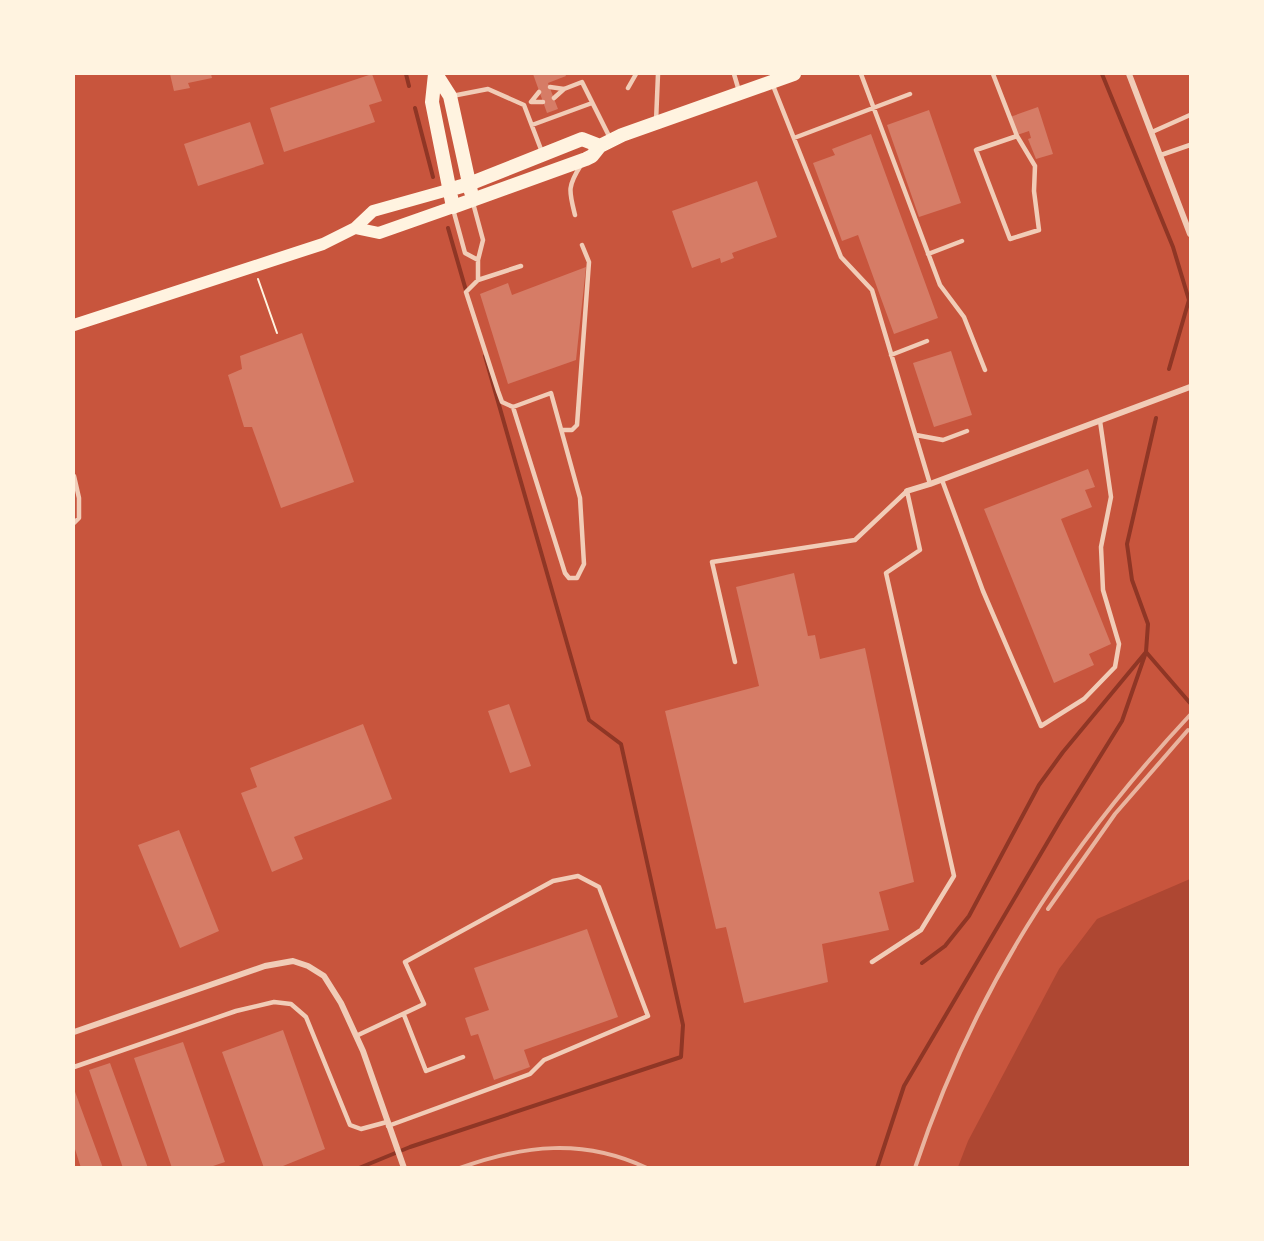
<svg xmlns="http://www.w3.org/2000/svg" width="1264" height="1241" viewBox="0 0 1264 1241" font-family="Lato,sans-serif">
	<rect width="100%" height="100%" fill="#c8553d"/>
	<path fill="#ae4732" d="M1190,879V1167H958L968,1141L1059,969L1097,919Z"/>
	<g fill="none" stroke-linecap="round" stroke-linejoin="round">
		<path stroke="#8f3625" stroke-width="4" d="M406,74L409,86
			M1102,74L1173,247L1189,300L1169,369
			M415,108L433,177
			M448,228L467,294
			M922,963L945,946L969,916L1039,785L1063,752L1146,652L1148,624L1132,580L1127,544L1156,418
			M359,1168L410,1147L681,1057L683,1025L621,744L589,720L485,356
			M877,1168L904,1086L1060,821L1122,721L1146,652L1190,703"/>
	</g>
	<path fill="#d67c66" d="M170,74H211L212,78L188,83L190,88L174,91Z
		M372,74L382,101L369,105L375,122L284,152L270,108Z
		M533,74H565L566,76L548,83L558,109L547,113Z
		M1038,107L1053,154L1036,159L1028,139L1031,138L1029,131L1017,135L1010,117Z
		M929,110L961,203L919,217L887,125Z
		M250,122L264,164L198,186L184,144Z
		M871,134L938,318L894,334L858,235L842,241L813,163L835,155L832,149Z
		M757,181L777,237L732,253L734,258L721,263L720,258L692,268L672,211Z
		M586,267L576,360L508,384L480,294L508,283L512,295Z
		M302,333L354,482L281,508L252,427H244L228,375L242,369L240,356Z
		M951,351L972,415L934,427L913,363Z
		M1088,469L1095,487L1085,490L1092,507L1061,519L1111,644L1089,654L1094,665L1054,683L984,509Z
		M794,573L808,636L815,635L820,659L865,648L914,882L879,892L889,930L822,944L828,982L744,1003L726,927L716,929L665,711L759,686L736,587Z
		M509,704L531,766L510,773L488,711Z
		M363,724L392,799L294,837L303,859L272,872L241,793L257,787L250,768Z
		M179,830L219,931L180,948L138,845Z
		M587,929L618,1017L524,1050L530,1067L494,1080L478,1034L471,1036L465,1018L489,1010L474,968Z
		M283,1030L325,1149L278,1168H264L222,1052Z
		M183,1042L225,1162L207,1168H172L134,1058Z
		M110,1063L148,1168H123L89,1070Z
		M74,1089L103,1168H81L74,1146Z"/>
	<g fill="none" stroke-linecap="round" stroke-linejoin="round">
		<path stroke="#fff3e0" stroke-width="2" d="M258,279L277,333"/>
		<path stroke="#f1ccb7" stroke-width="4.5" d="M734,74L739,91
			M861,74L940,285L964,317L985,370
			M993,74L1017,136L1035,166L1034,191L1039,230L1010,239L976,150L1017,136
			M772,83L841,257L872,290L930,484
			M550,87L564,89L582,82L610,138
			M628,88L636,74
			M539,92L531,102H543
			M452,96L488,89L524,105L542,152
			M554,98L564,89
			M656,122L658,74
			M532,125L592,103
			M1152,132L1190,115
			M794,138L910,94
			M1161,155L1190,145
			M473,203L483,240L478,260V280
			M453,209L465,253L478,260
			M575,215C569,191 567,187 581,165
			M928,254L962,241
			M891,355L927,341
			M513,407L551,393L580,498L584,564L577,578H569L565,573L513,407L502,402L498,391L466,292L478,280L521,266
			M562,430H572L577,425L589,262L582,245
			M916,435L943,440L967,431
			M74,476L79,498V518L74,523
			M942,480L983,591L1041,726L1084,699L1115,667L1119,644L1103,590L1101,547L1111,497L1100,421
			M735,662L712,562L855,540L907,491
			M872,962L921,930L954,876L886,573L920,550L907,491
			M404,1015L426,1071L463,1057
			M356,1036L424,1004L405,962L553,881L578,876L599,887L648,1016L544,1060L530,1074L388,1126
			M74,1067L236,1011L274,1002L291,1004L306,1017L350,1125L361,1129L387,1122"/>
		<path stroke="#f1ccb7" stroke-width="6" d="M1129,74L1190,234
			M907,491L930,484L1190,387
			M74,1032L265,966L293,961L308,966L324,976L341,1003L363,1051L404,1168"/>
		<path stroke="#fff3e0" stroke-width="12" d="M355,228L379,233L453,207
			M74,325L323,244L355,228L373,211L448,190"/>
		<path stroke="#fff3e0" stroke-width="14" d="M435,74L432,102L453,207L586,159L592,156L600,146L622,135L794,74
			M436,74L450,96L471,192
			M448,190L469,184L582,139L600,146"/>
		<path stroke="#e9b49f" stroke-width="4" d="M1048,909L1115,814L1188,730
			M460,1168C524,1145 583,1138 647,1168
			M915,1168C973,992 1065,849 1190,715"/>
	</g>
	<rect width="1264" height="1241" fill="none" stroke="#fff3e0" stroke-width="150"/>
</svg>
